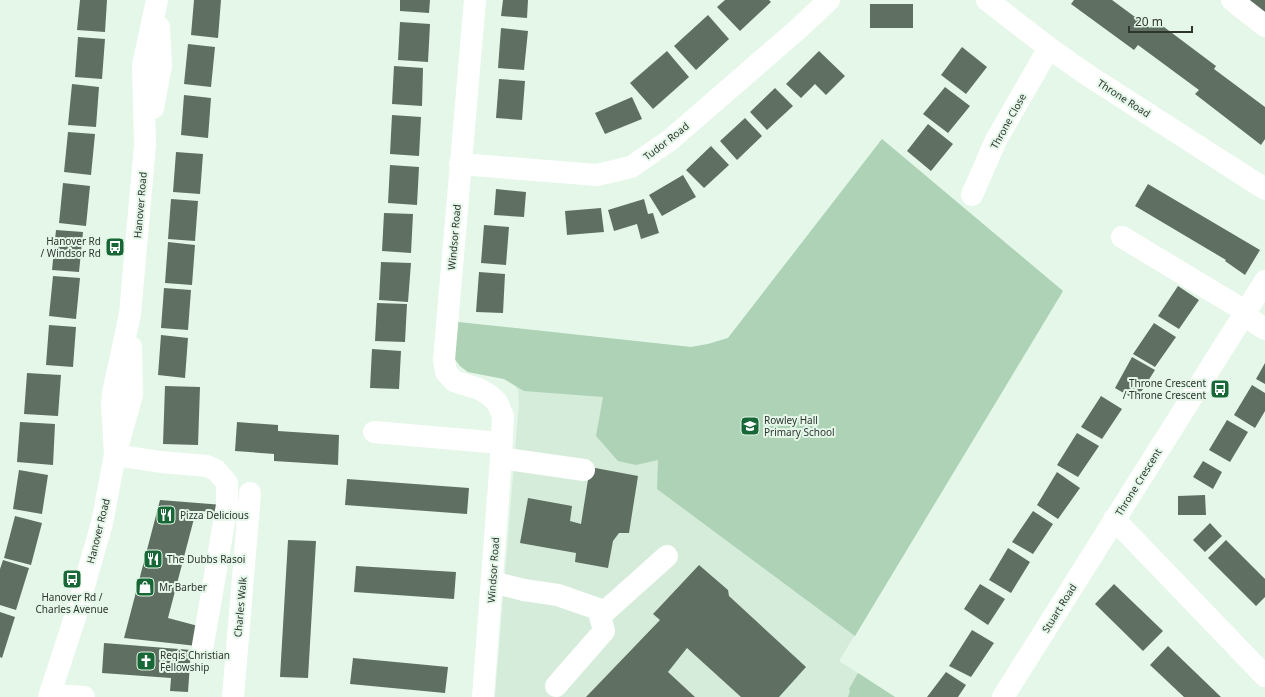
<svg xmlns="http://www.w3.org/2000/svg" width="1265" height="697" viewBox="0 0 1265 697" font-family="'Noto Sans',sans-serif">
	<rect width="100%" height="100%" fill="#e4f7e8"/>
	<path fill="#d4ecd9" d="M882,139L1063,291L839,661L895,697H495L519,403L518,390L515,385L504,379L468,372L460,366L456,361L458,322L691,347L708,344L728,338Z"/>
	<path fill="#add2b6" d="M882,139L1063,291L855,636L657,489L658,460L636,465L618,461L596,436L603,397L524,391L504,379L468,372L460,366L454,358L458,322L691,347L708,344L728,338Z
		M858,673L895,697H848L850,691L849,689Z"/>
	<path fill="#5f7063" d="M80,0H107L105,32L77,30Z
		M194,0H221L218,38L191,35Z
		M400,0H430L429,13L400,11Z
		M503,0H528L527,18L501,16Z
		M725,0H769L771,2L740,31L717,7Z
		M1074,0H1112L1150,28L1156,21L1216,66L1214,69L1265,107V139L1261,145L1195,94L1199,90L1138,45L1134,50L1071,4Z
		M1249,0H1265V12Z
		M870,4H913V28H870Z
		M708,15L729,39L696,70L674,46Z
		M400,22L430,24L428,62L398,60Z
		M501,28L528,31L524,70L498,68Z
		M78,37L105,39L102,79L75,77Z
		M188,44L215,47L211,87L184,84Z
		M962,47L987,67L966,94L941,75Z
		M667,51L689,77L653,109L630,83Z
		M819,51L845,76L826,95L815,84L801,98L786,84Z
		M394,66L423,68L422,106L392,104Z
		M499,79L525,81L522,120L496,118Z
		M72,84L99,87L96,127L68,125Z
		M945,87L970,106L948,133L923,114Z
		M775,88L793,106L767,130L750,112Z
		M184,95L211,98L208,138L181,135Z
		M632,97L642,119L605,134L595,113Z
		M392,115L421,117L419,156L390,154Z
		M745,118L762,136L737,160L720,141Z
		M928,124L953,144L931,171L907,151Z
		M68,132L95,134L91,175L64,172Z
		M711,146L729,165L704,188L686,170Z
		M176,152L203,154L200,194L173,192Z
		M390,165L419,167L417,205L388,203Z
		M683,175L696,197L662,216L649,195Z
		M63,183L90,186L86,226L59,223Z
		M1148,184L1260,250L1245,275L1225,261L1226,260L1135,206Z
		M496,189L526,192L524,217L494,215Z
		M171,199L198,201L195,241L168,239Z
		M644,199L648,214L653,213L659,233L641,239L637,224L614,231L608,210Z
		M601,208L604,232L567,235L565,211Z
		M384,213L413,214L411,253L382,251Z
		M484,225L509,227L506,265L481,263Z
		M56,230L83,232L79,272L52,270Z
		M168,242L195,245L192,285L165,283Z
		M381,262L411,263L408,302L379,300Z
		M479,272L505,274L503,313L476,312Z
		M53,276L80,278L76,319L49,316Z
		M1178,286L1199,300L1179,329L1158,316Z
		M164,288L191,290L188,330L161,328Z
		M377,303L407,304L405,342L375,341Z
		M1154,323L1176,337L1155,367L1133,354Z
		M49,325L76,327L73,367L46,365Z
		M161,335L188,338L185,378L158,375Z
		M372,349L401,351L399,389L370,388Z
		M1132,357L1155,370L1136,400L1115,388Z
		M1265,363V384L1256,379Z
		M27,373L61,375L58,416L24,414Z
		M1252,385L1265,393V411L1255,428L1234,415Z
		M165,386L200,387L198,445L163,444Z
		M1101,396L1122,409L1102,439L1081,427Z
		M1227,420L1248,432L1230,462L1209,450Z
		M20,422L55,424L53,465L17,462Z
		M237,422L278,425V431L339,435L338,465L274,461V454L235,451Z
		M1077,433L1099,446L1078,477L1057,465Z
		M1203,461L1222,472L1213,489L1193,477Z
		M590,467L638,476L629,533H619L613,541L608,568L575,562L576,553L520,543L528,498L572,506L570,521L581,524Z
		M19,470L48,475L42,514L13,509Z
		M1057,472L1080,488L1058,519L1037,505Z
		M347,479L469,488L467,514L345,505Z
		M1205,495L1206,515H1178V496Z
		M160,500L223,505L221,512L196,511L168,618L198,626L197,646L124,638Z
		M1033,511L1053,524L1033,554L1012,542Z
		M15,516L42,523L31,565L4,558Z
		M1210,523L1222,536L1205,552L1193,540Z
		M288,540L316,541L308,678L280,677Z
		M1226,540L1265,579V597L1256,606L1208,558Z
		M1008,548L1030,562L1011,593L989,580Z
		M3,560L29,568L16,610L0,605V569Z
		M699,565L728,590L729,596L806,667L779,697H741L687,648L668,672L695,697H586L660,620L653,614Z
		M356,566L456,572L454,599L354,592Z
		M980,584L1005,599L988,625L964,609Z
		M1114,584L1163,631L1143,651L1095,604Z
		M0,612L15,617L2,658L0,657Z
		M972,630L994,643L971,677L949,666Z
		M104,643L191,650L188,692L170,691L171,678L102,673Z
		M1168,646L1221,697H1184L1150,665Z
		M353,658L448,667L445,693L350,684Z
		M946,672L966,685L958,697H927Z"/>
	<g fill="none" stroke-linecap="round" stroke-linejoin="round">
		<path stroke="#fff" stroke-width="22" d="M475,0L444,360L446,372L454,381L479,389L488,394L497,402L503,416L501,458L483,697
			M987,0L1049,48L1089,76L1265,189
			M1232,0L1265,26
			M153,108L161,66L159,27
			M460,164L597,175L631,167L670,140L797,30L829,0
			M972,195L996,140L1049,48
			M1122,237L1245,311
			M1243,315L1265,329
			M374,432L501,443
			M115,455L112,405L113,393L130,314L145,145L143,65L157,0
			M115,455L161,462L207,466L216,470L227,483V505L203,645
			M501,458L584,470
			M1114,519L1265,676
			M492,582L524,590L558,595L598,609L604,631L556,686
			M600,616L667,556
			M50,694L84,697
			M49,697L76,614L102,523L115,455L132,395L131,347
			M233,697L250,493
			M1003,697L1265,281"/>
	</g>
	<defs>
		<g id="bus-square" transform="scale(1)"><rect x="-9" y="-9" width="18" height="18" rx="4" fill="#186837" stroke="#e4f7e8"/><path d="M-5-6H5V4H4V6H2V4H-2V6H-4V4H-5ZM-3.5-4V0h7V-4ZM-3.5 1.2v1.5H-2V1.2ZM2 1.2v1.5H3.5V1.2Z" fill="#fff"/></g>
		<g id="school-square" transform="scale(1)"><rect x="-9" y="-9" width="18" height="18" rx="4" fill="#186837" stroke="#e4f7e8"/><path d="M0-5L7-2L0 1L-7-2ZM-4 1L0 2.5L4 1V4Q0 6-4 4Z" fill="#fff"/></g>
		<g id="restaurant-square" transform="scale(1)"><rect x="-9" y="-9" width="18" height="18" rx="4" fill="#186837" stroke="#e4f7e8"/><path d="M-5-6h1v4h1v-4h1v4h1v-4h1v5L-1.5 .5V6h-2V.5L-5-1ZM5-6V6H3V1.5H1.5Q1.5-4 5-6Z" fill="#fff"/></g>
		<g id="shop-square" transform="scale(1)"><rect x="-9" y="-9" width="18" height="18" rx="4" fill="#186837" stroke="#e4f7e8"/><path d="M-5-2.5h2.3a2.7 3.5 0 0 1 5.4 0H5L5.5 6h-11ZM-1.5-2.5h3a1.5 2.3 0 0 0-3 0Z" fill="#fff"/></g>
		<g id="church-square" transform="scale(1)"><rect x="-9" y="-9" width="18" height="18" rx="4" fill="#186837" stroke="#e4f7e8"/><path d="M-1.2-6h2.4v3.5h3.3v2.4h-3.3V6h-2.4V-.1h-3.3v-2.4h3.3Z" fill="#fff"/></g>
	</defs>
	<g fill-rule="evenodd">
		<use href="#bus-square" x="115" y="247"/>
		<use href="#bus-square" x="1220" y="389"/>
		<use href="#school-square" x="750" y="426"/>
		<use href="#restaurant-square" x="166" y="515"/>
		<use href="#restaurant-square" x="153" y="559"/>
		<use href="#bus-square" x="72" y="579"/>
		<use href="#shop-square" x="145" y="587"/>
		<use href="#church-square" x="146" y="661"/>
	</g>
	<g text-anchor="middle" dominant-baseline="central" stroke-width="4" stroke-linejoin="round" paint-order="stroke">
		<g font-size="10" fill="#2e352f" stroke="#e4f7e8">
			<text transform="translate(1124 98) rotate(33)">Throne Road</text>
			<text transform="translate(1008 121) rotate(-61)">Throne Close</text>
			<text transform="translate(666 141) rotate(-38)">Tudor Road</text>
			<text transform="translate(140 205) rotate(-85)">Hanover Road</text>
			<text transform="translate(454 237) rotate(-85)">Windsor Road</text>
			<text transform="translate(1138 482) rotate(-58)">Throne Crescent</text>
			<text transform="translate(98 531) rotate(-76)">Hanover Road</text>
			<text transform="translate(493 570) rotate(-86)">Windsor Road</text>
			<text transform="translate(240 607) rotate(-85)">Charles Walk</text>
			<text transform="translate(1059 608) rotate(-58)">Stuart Road</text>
		</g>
		<g font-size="10" fill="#2e352f" stroke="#e4f7e8" text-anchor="start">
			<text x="101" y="241" text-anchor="end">Hanover Rd<tspan x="101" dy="12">/ Windsor Rd</tspan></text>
			<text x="1206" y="383" text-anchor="end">Throne Crescent<tspan x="1206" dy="12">/ Throne Crescent</tspan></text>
			<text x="764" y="420">Rowley Hall<tspan x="764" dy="12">Primary School</tspan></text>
			<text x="180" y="515">Pizza Delicious</text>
			<text x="167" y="559">The Dubbs Rasoi</text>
			<text x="159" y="587">Mr Barber</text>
			<text x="72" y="597" text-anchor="middle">Hanover Rd /<tspan x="72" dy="12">Charles Avenue</tspan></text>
			<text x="160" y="655">Regis Christian<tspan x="160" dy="12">Fellowship</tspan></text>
		</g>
	</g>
	<path d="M1129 26v6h63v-6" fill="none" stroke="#2e352f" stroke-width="2"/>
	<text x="1135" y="26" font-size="12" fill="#2e352f" stroke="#e4f7e8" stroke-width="3" paint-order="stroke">20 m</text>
</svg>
